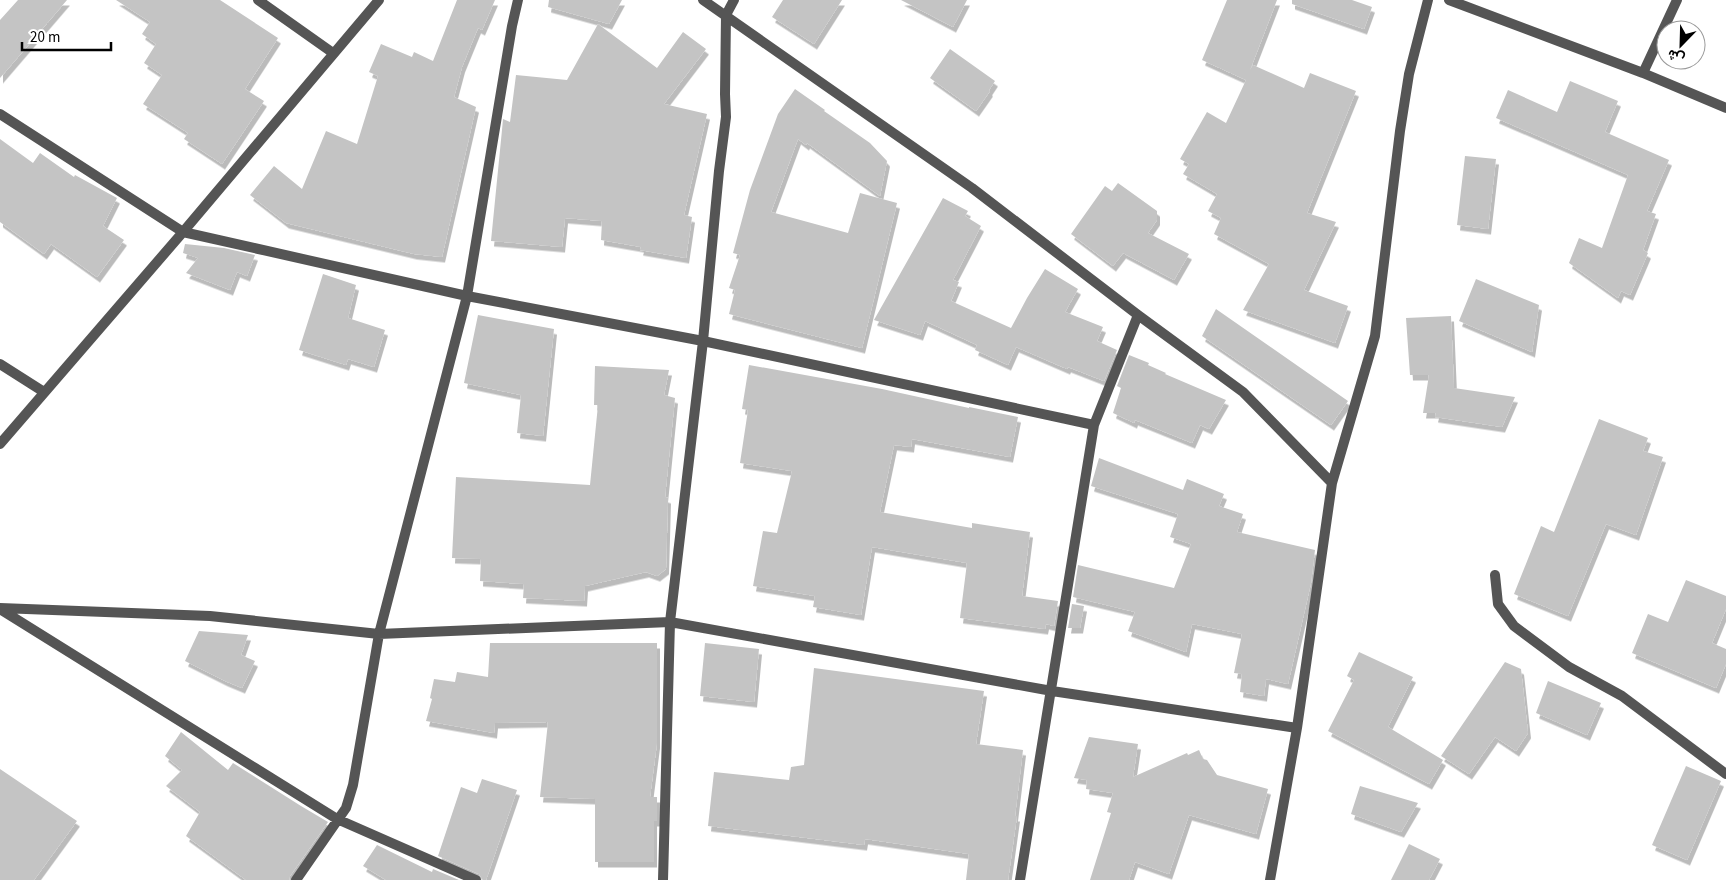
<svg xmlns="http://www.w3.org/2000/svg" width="1726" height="880" viewBox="0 0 1726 880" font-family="'Source Sans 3',Vazirmatn,sans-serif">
	<defs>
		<filter id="shadow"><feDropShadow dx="3" dy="5.5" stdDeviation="0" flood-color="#0004"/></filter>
	</defs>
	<rect width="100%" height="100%" fill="#fff"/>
	<path fill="#c4c4c4" filter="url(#shadow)" d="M18,0H67L0,78V20Z
		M116,0H220L278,38L245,89L264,101L222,164L184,139L188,133L143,104L162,75L144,63L156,44L142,34L150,22Z
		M457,0H495L482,30L478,28L462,67L454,97L476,107L442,257L414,254L286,223L250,195L274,166L302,189L326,131L357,144L378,76L369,72L381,44L412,57L414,52L433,61Z
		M549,0H622L609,24L548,7Z
		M783,0H842L814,44L772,17Z
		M901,0H967L953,27Z
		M1227,0H1277L1250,70L1253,65L1304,88L1310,73L1356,91L1307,213L1336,222L1304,290L1348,306L1335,343L1243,310L1269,264L1214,234L1221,218L1208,211L1217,194L1183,174L1189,164L1180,159L1207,112L1226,123L1246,80L1202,60Z
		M1292,0H1352L1372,7L1364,29L1292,4Z
		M598,24L657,68L683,32L706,49L664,104L707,114L684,215L692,217L686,258L640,250L641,247L601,240L602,221L565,218L562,247L491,241L502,130L503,119L510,122L516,75L567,80Z
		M950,49L995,81L989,90L990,91L976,111L930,78Z
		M1570,81L1618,101L1605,132L1669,160L1647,211L1656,214L1643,250L1648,253L1630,295L1621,291L1618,298L1569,263L1579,238L1602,248L1628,175L1496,118L1508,90L1557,112Z
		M795,89L825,110L824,111L870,143L887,161L880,196L807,143L806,145L798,139L771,212L848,233L860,193L897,203L862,348L729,314L735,290L729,288L740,255L733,253L750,190L778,114Z
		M0,139L33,163L40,153L74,177L75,175L117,198L103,226L124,240L97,277L51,244L44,254L0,222Z
		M1465,156L1496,159L1488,229L1457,225Z
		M1118,183L1157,211V220L1148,233L1189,254L1174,280L1123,253L1113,266L1071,234L1105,186L1112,191Z
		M943,198L968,211L965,216L981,226L953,280L959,282L951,301L1011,328L1027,298L1045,269L1078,289L1065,312L1103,327L1097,341L1117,350L1104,381L1068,367L1067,369L1016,347L1008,365L975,350L977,345L925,321L920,335L874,320Z
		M185,244L224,248L255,255L247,276L237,272L230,290L186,273L198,258L183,253Z
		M323,274L356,285L348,318L385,330L374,367L348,359L346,365L299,350Z
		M1476,279L1539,305L1532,352L1459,321Z
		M1216,309L1348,401L1331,425L1202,336Z
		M478,315L554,329L543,436L517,433L521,395L464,383Z
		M1451,316L1454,388L1515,397L1502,427L1435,417L1436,413H1423L1429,375H1410L1406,318Z
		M1129,355L1149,363L1148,365L1166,373L1165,374L1226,400L1209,429L1200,425L1192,443L1135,420L1134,423L1113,413L1121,388L1117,386Z
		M749,365L882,389L969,408V407L1018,417L1010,457L912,439L911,447L894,445L880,512L972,528V523L1030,532L1022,596L1058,601L1054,626L1046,624L1045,629L960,618L967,563L872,547L861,615L813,607L815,596L753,586L763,531L777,533L792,471L740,463L748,410L742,409Z
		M595,366L669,370L664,395L675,398L665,497L668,498L666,569L657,576L646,572L585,586L584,601L523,598L524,584L480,581L481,559L452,558L456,477L590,485L598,405H594Z
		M1599,419L1648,438L1643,451L1663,457L1636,535L1606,524L1568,616L1514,594L1541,526L1554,532Z
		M1099,458L1183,490L1187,479L1224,494L1219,506L1243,514L1237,532L1315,550L1311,583L1288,684L1266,679L1264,696L1240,692L1242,674L1234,673L1242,634L1192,624L1186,652L1128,631L1135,612L1073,597L1078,565L1174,588L1191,544L1170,537L1178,514L1091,486Z
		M1686,580L1726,596V609L1712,643L1726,649V664L1716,688L1632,653L1648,614L1668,622Z
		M1072,604L1084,606L1080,628H1068Z
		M199,631L248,635L241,655L255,661L242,688L225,681L185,661Z
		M490,643H657V743L650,797H657V821H654V862H595V799L540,797L548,722L495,723L494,733L426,721L432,699L430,698L434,679L455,682L457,672L488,677Z
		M705,643L759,649L754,702L700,696Z
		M1359,652L1413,677L1388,727L1443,760L1429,784L1328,731L1354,680L1347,676Z
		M1505,662L1521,669L1528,733L1516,751L1495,737L1469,774L1441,756Z
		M814,668L984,691L976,744L1023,750L1015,816H1017L1008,880H966L969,854L865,839L864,845L708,826L714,772L789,780L791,767L804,765Z
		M1548,681L1601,703L1587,735L1536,713Z
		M181,732L228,770L233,763L301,806L328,822L290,876L289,880H246L186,836L200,812L166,786L182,770L165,756Z
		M1089,737L1138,744L1133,777L1187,753L1188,755L1199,750L1203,759L1207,760L1217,775L1268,789L1256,834L1189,815L1169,874L1135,862L1129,880H1090L1111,813L1107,812L1113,793L1086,789L1087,780L1074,778Z
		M1686,766L1721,781L1687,860L1652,845Z
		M0,769L77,821L34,880H0Z
		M482,779L517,790L486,880H483L479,874L438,856L461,787L477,793Z
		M1360,786L1418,803L1401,832L1351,814Z
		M1409,844L1440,859L1429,880H1391Z
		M377,845L432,872L433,869L459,880H386L363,866Z"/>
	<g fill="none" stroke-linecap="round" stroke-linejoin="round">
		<path stroke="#555" stroke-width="10" d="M258,0L333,53
			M703,0L972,188L1138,315L1243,392L1332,483
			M1449,0L1643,73L1726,108
			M1643,73L1677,0
			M0,114L183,232L467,296L703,341L1094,425
			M0,364L44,392
			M0,444L183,232L379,0
			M1495,575L1498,604L1514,626L1569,667L1622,696L1726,774
			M0,608L210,616L379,634L670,622L1052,691L1297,728
			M0,609L337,819L476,880
			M296,880L346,808L353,785L379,634L467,296L512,26L518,0
			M663,880L670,622L703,341L719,171L726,117L725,94L726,15L734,0
			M1020,880L1094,425L1138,315
			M1270,880L1297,728L1332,483L1375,336L1400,131L1409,74L1428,0"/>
	</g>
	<g transform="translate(1681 45) rotate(203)"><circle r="24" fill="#ffffff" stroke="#999999"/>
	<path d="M0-4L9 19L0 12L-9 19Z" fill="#000000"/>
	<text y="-8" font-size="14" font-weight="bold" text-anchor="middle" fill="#000000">ش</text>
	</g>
	<path d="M22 42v8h89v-8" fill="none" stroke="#000000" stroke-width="2.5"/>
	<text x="30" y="42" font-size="15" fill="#000000" stroke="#ffffff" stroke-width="4" paint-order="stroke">20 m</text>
</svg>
